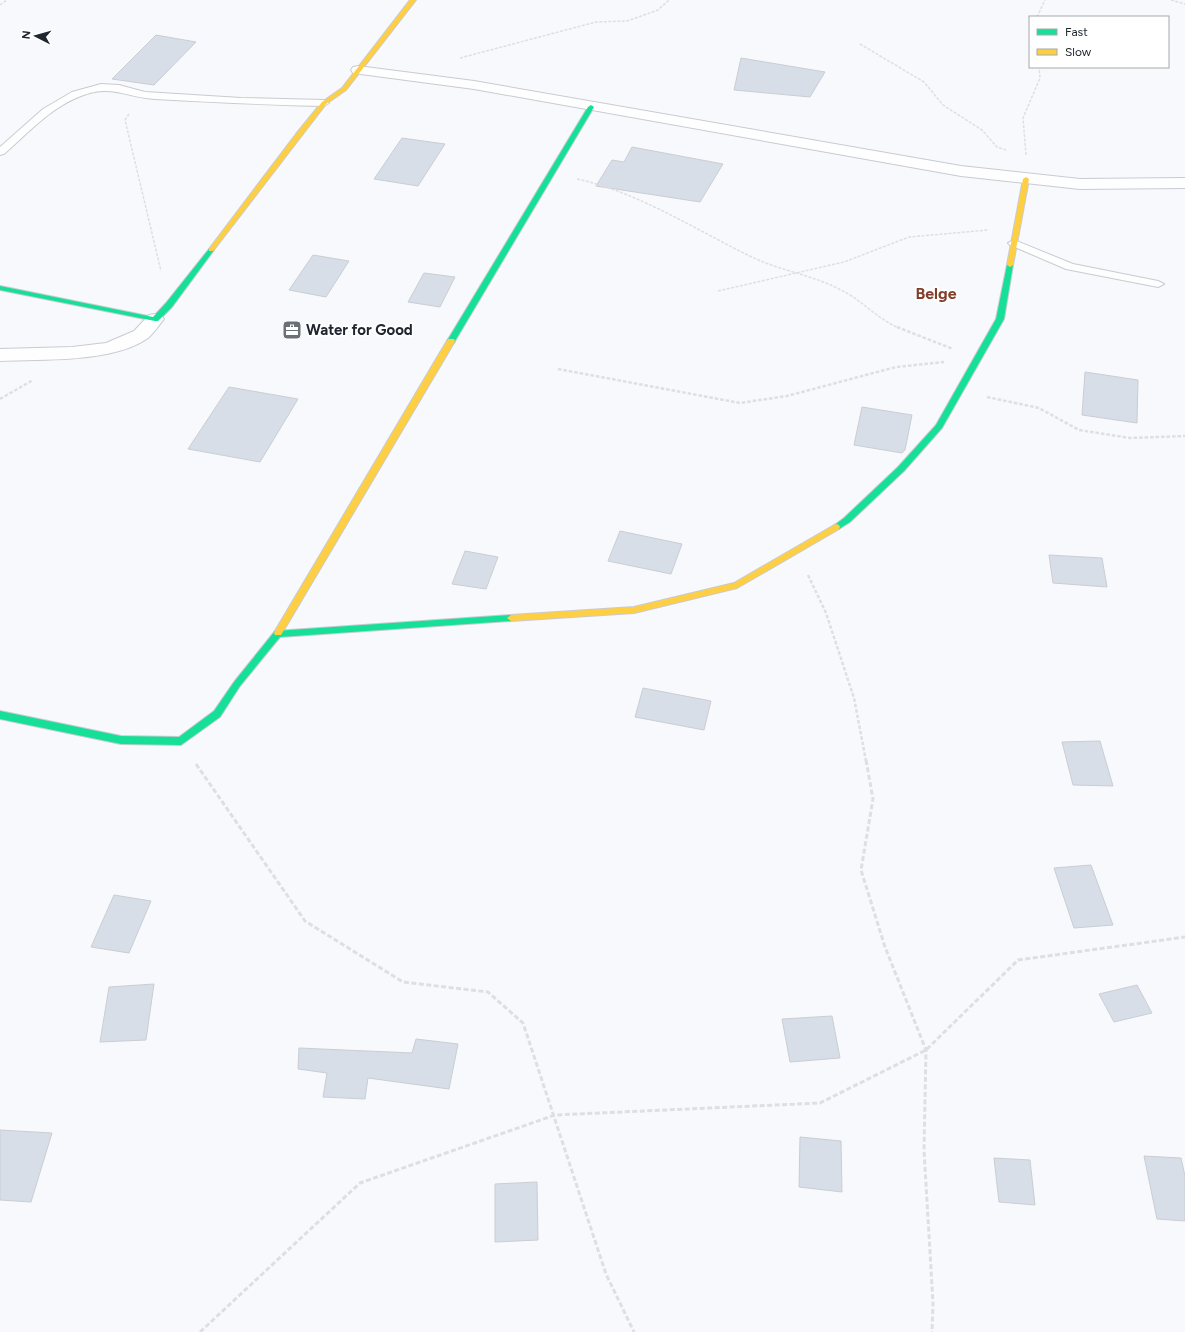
<svg xmlns="http://www.w3.org/2000/svg" width="1185" height="1332" viewBox="0 0 1185 1332" font-family="Figtree,sans-serif">
	<rect width="100%" height="100%" fill="#f7f9fc"/>
	<path fill="#d7dee8" stroke="#caced3" d="M156,35L196,42L154,85L112,79Z
		M741,58L825,72L810,97L734,90Z
		M402,138L445,144L418,186L374,179Z
		M632,147L723,164L700,202L596,186L612,160L624,162Z
		M313,255L349,261L326,297L289,290Z
		M424,273L455,277L440,307L408,302Z
		M1085,372L1138,380L1137,423L1082,415Z
		M229,387L298,399L260,462L188,449Z
		M862,407L912,415L905,450L902,453L854,445Z
		M620,531L682,544L671,574L608,561Z
		M465,551L498,557L486,589L452,584Z
		M1049,555L1102,558L1107,587L1053,583Z
		M643,688L711,701L704,730L635,717Z
		M1100,741L1113,786L1073,785L1062,742Z
		M1091,865L1113,925L1074,928L1054,868Z
		M114,895L151,901L129,953L91,947Z
		M154,984L146,1040L100,1042L109,987Z
		M1137,985L1152,1013L1114,1022L1099,994Z
		M832,1016L840,1058L790,1062L782,1019Z
		M416,1039L458,1044L449,1089L368,1078L365,1099L323,1097L327,1073L298,1069L299,1048L412,1053Z
		M0,1130L52,1133L31,1202L0,1200Z
		M800,1137L841,1141L842,1192L799,1187Z
		M1144,1156L1181,1158L1185,1176V1221L1157,1219Z
		M994,1158L1030,1160L1035,1205L999,1202Z
		M537,1182L538,1240L495,1242V1184Z"/>
	<g fill="none" stroke-linecap="round" stroke-linejoin="round">
		<g stroke="#c8cbd1" stroke-width="2">
			<path id="lane" d="M101,84L119,85L145,92L241,98L324,100L329,103L324,106C267,105 211,102 155,99C125,97 111,84 81,96C51,107 27,134 4,154L0,155V147L43,109L72,92Z
				M1014,240L1073,264L1158,281L1164,284L1158,287L1066,269L1010,245L1008,243Z"/>
		</g>
		<g stroke="#c8cbd1" stroke-width="2">
			<path id="street" d="M358,66L474,81L961,166L1080,179L1185,178V188L1080,189L961,176L474,89L353,73L351,70L353,67Z
				M155,314L161,315L164,319C159,325 154,333 148,338C114,363 41,359 0,361V349L72,347L106,343L134,331L149,315Z"/>
		</g>
		<g stroke="#c8cbd1" stroke-width="2">
			<path id="fast" d="M591,105L594,107L455,341L454,343H448L447,341L588,107Z
				M211,248L214,250L172,307L158,321H155L0,290V286L153,317L166,303L209,249Z
				M1010,263L1013,265L1004,319L942,428L904,471L850,522L839,529H833L832,527L844,518L898,467L936,425L996,319L1007,265Z
				M511,615L515,618L511,621L280,637L240,686L220,717L181,745L121,744L0,719V711L121,736L179,737L214,711L234,682L275,631Z"/>
		</g>
		<g stroke="#c8cbd1" stroke-width="2">
			<path id="slow" d="M410,0H416L346,90L326,104L213,251H209V249L296,134L322,102L342,88Z
				M1026,177L1029,179L1013,265L1010,267L1007,265L1023,179Z
				M448,339H454L455,341L281,635H275L274,633L275,631Z
				M836,524L839,525L840,527L839,529L737,588L634,613L511,621L507,618L511,615L634,607L734,583Z"/>
		</g>
		<path stroke="#dedfe0" stroke-width="1.5" stroke-dasharray="3 1.5" stroke-linecap="butt" d="M1171,0L1185,4
			M0,5L7,0
			M1037,17L1045,0
			M860,44L924,82L943,105L982,130L997,147L1006,150
			M460,58L596,22L627,21L658,10L669,0
			M129,114L125,120L161,271
			M1026,155L1023,118L1040,78L1039,67
			M577,179C641,193 697,231 756,259C783,271 815,276 841,290C862,300 877,319 899,328
			M718,291L844,262L909,237L988,230"/>
		<path stroke="#dedfe0" stroke-width="2.5" stroke-dasharray="3.5 2" stroke-linecap="butt" d="M897,327L953,349
			M558,369L740,403L787,396L896,367L944,362
			M987,397L1039,408L1079,430L1130,438L1185,436
			M0,399L33,380
			M808,575L826,613L854,698L866,761"/>
		<path stroke="#dedfe0" stroke-width="3" stroke-dasharray="5 2.5" stroke-linecap="butt" d="M866,760L873,799L861,870L885,947L926,1050L924,1150L933,1303L932,1332
			M196,764L305,921L403,982L488,992L523,1023L606,1274L634,1332
			M200,1332L360,1183L555,1115L820,1103L926,1050L1018,960L1185,937"/>
		<use href="#lane" fill="#fefeff" fill-rule="evenodd"/>
		<use href="#street" fill="#fefeff" fill-rule="evenodd"/>
		<use href="#fast" fill="#16e098" fill-rule="evenodd"/>
		<use href="#slow" fill="#ffcf43" fill-rule="evenodd"/>
	</g>
	<defs>
		<g id="office-square" transform="scale(1)"><rect x="-9" y="-9" width="18" height="18" rx="4" fill="#6b7077" stroke="#fff"/><path d="M-6-3h4V-5.5h4V-3h4V5H-6ZM-1-4.5V-3h2v-1.5ZM-6 0V1H6V0Z" fill="#fff"/></g>
	</defs>
	<g fill-rule="evenodd">
		<use href="#office-square" x="292" y="330"/>
	</g>
	<g text-anchor="middle" dominant-baseline="central" stroke-width="3.5" stroke-linejoin="round" paint-order="stroke">
		<g font-size="15" font-weight="bold" fill="#20262f" stroke="#fff" text-anchor="start">
			<text x="306" y="330">Water for Good</text>
		</g>
		<g font-size="16" font-weight="bold" fill="#823e29" stroke="#fff">
			<text x="936" y="293">Belge</text>
		</g>
	</g>
	<rect x="1029" y="16" width="140" height="52" fill="#ffffff" stroke="#a6a8ac"/>
	<rect x="1037" y="29" width="20" height="6" fill="#16e098" stroke="#a6a8ac"/>
	<text x="1065" y="36" font-size="12" fill="#20262f">Fast</text>
	<rect x="1037" y="49" width="20" height="6" fill="#ffcf43" stroke="#a6a8ac"/>
	<text x="1065" y="56" font-size="12" fill="#20262f">Slow</text>
	<g transform="translate(36 36) rotate(276)" stroke="#ffffff" stroke-width="3" paint-order="stroke">
	<path d="M0-3L7 15L0 10L-7 15Z" fill="#20262f"/>
	<text y="-6" font-size="11" font-weight="bold" text-anchor="middle" fill="#20262f">N</text>
	</g>
</svg>
